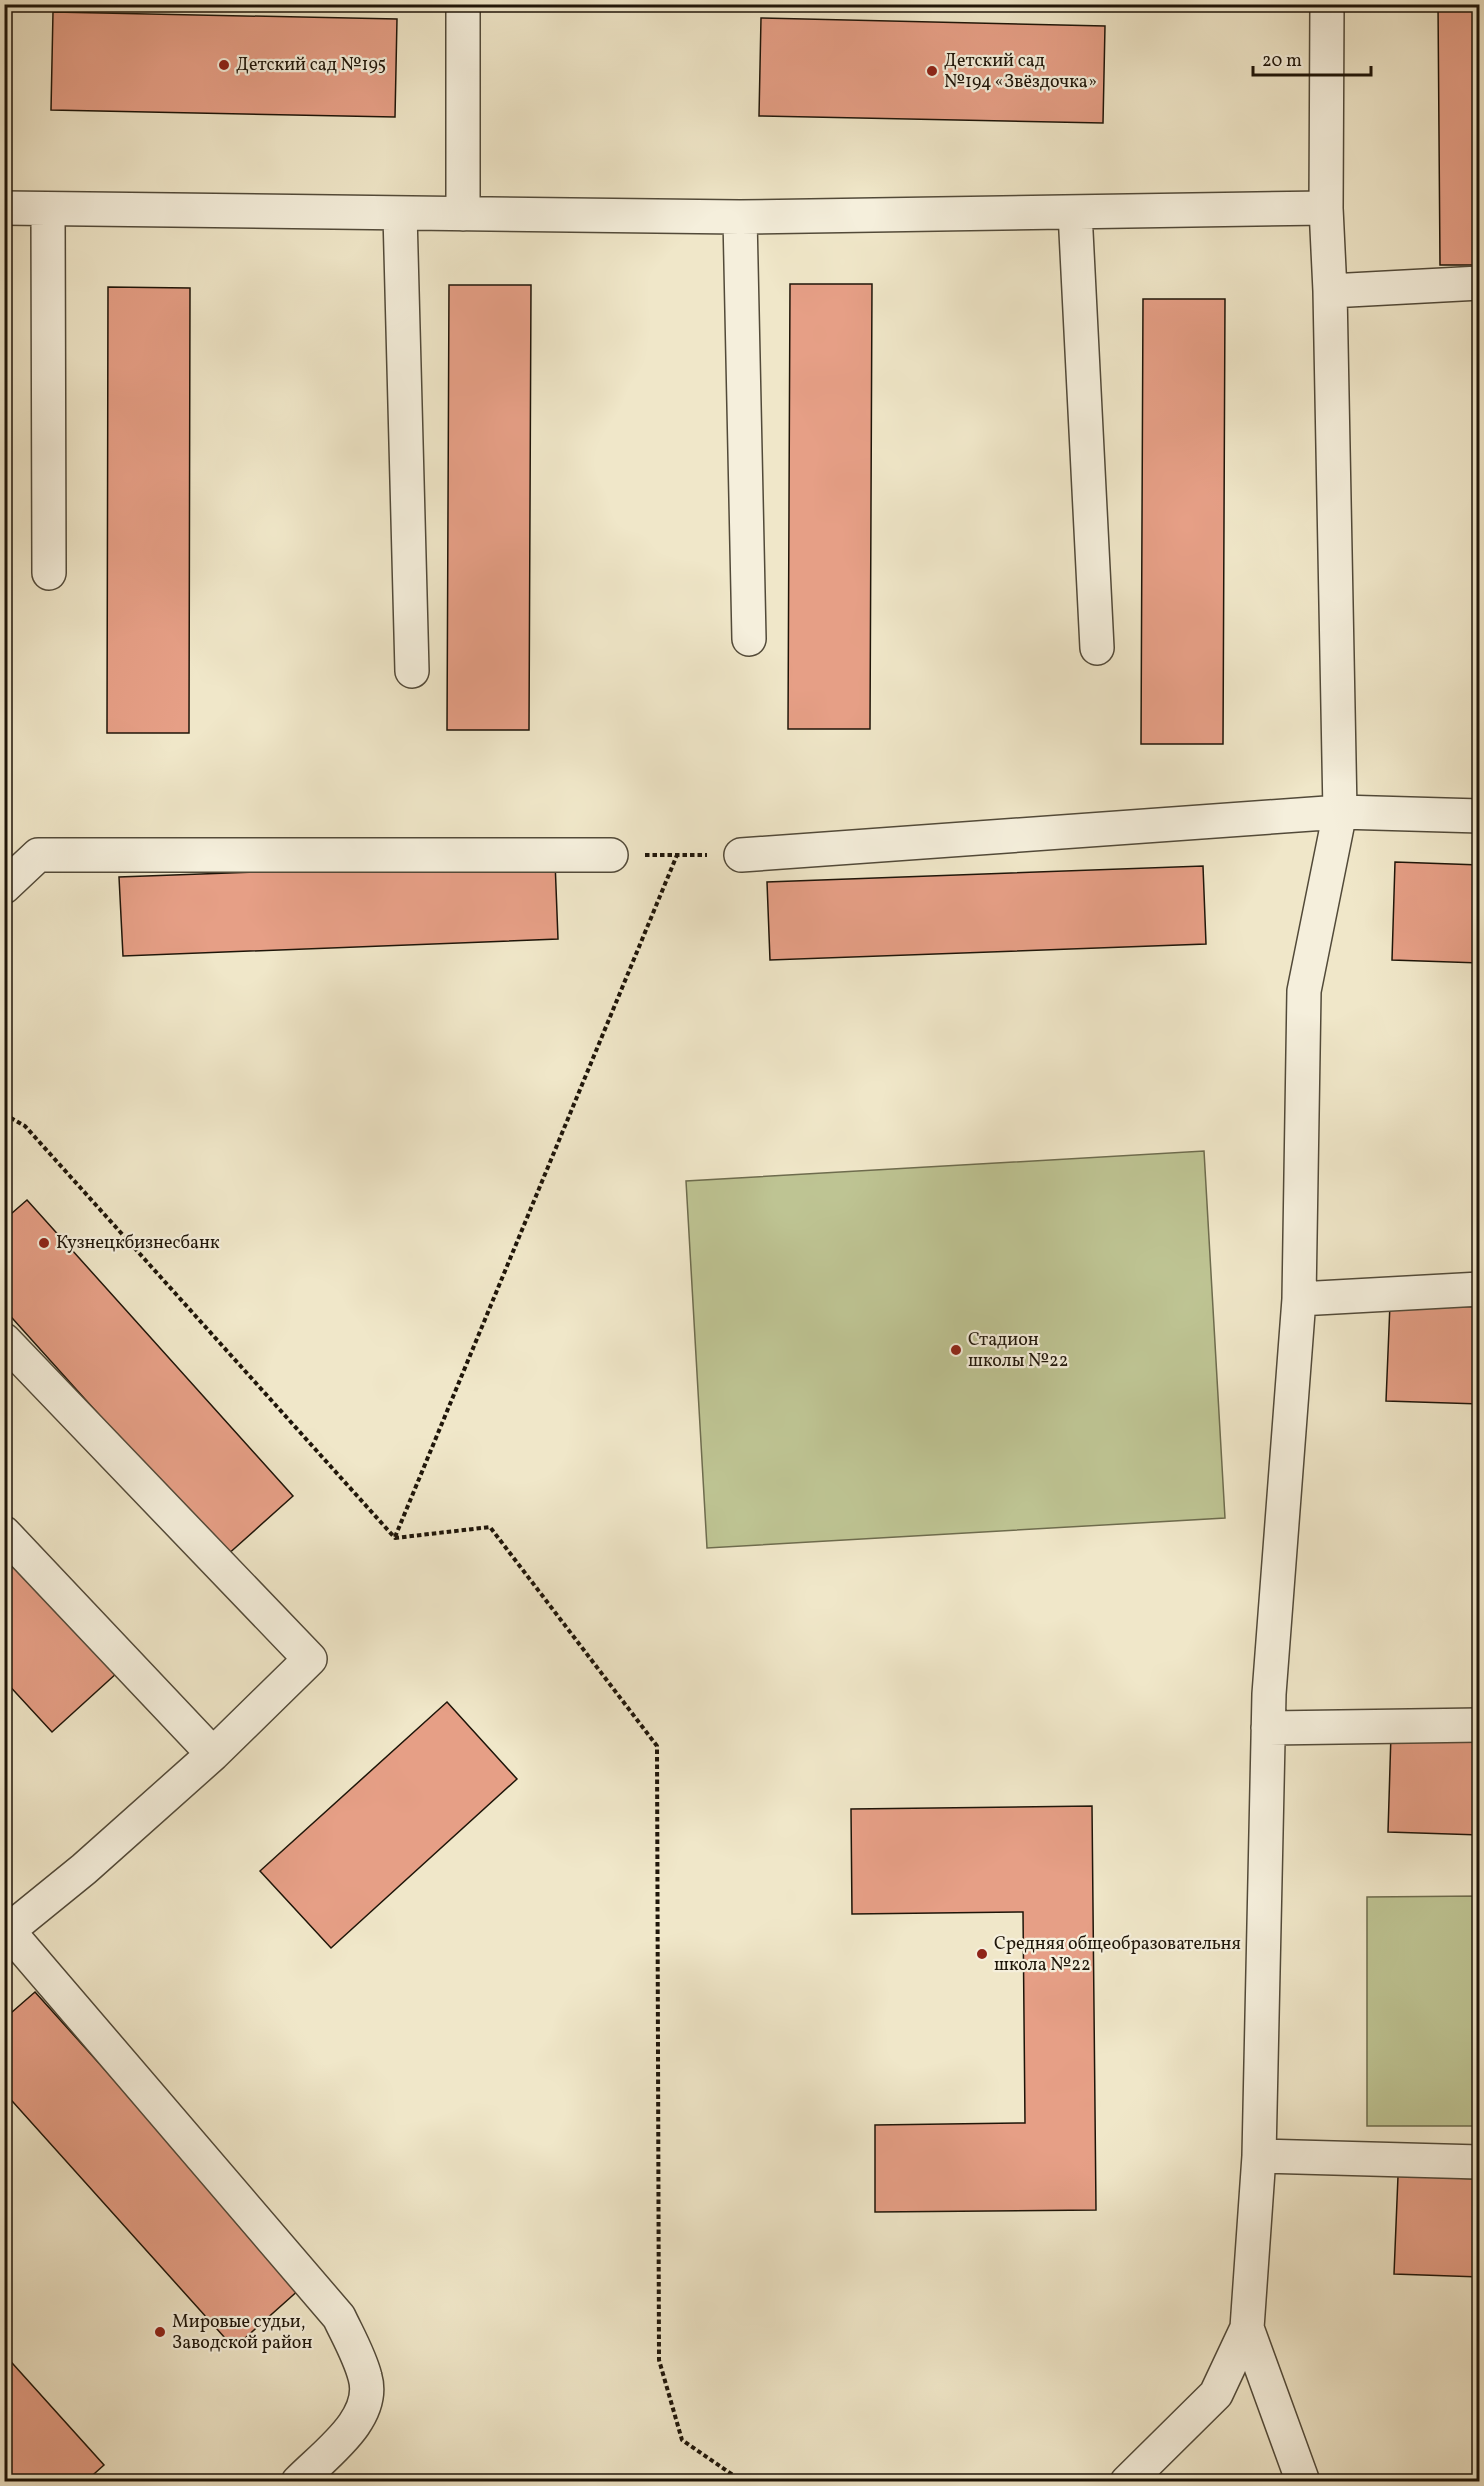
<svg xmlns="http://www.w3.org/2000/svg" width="1484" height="2486" viewBox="0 0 1484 2486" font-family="Vollkorn,serif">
	<rect width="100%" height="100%" fill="#f0e7c9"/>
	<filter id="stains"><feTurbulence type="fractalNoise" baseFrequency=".00333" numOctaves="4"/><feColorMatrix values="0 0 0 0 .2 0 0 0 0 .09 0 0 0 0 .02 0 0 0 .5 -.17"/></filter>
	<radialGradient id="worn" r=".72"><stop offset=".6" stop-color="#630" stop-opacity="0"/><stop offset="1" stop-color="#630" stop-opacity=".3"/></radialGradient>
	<path fill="#bec493" stroke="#6e6c4e" stroke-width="1.5" d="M1204,1151L1225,1518L707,1548L686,1181Z
		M1479,1896V2126H1367V1897Z"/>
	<path fill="#e69f86" stroke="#1e1509" stroke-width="1.5" d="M1438,4H1480V265H1440Z
		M53,12L397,19L395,117L51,110Z
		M761,18L1105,26L1103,123L759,116Z
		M790,284H872L870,729H788Z
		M449,285H531L529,730H447Z
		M108,287L190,288L189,733H107Z
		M1143,299H1225L1223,744H1141Z
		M555,861L558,939L123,956L119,877Z
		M1395,862L1480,865V963L1392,960Z
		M1203,866L1206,944L770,960L767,882Z
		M27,1200L293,1496L226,1556L4,1309V1220Z
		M1390,1304L1480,1307V1404L1386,1401Z
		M4,1545L118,1672L52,1732L4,1680Z
		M447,1702L517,1779L331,1948L260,1871Z
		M1391,1734L1480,1737V1835L1388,1832Z
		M1092,1806L1096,2210L875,2212V2125L1025,2123L1023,1912L852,1914L851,1809Z
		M35,1992L301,2288L234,2348L4,2092V2019Z
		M1398,2176L1480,2179V2277L1394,2274Z
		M4,2354L104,2465L85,2482H4Z"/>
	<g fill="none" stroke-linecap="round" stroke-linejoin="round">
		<g stroke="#524a39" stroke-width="36">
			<path id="minor" d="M463,4V214
				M4,208L740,217L1326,208L1330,291L1340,812L1304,991L1299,1299L1269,1694L1259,2156L1247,2328L1216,2394L1127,2482
				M1326,208L1327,4
				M48,209L49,573
				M1075,212L1097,648
				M400,214L412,671
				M740,217L749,639
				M1330,291L1480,283
				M741,855L1340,812L1480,816
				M4,887L38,855H611
				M1299,1299L1480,1289
				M4,1340L310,1659L213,1754L84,1869L4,1934
				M4,1533L213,1754
				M1268,1728L1480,1725
				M4,1926L339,2317C348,2336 360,2357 365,2377C377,2419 324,2455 298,2482
				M1259,2156L1480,2162
				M1247,2328L1303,2482"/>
		</g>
		<path stroke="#1e1509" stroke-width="4" stroke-dasharray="4.5 3" stroke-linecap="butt" d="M645,855H707
			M4,1114L25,1126L395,1538L490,1527L657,1746L659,2360L682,2440L743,2482
			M395,1537L677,855"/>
		<use href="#minor" stroke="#f5efdc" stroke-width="33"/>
	</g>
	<g fill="#8f2418" stroke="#f5efdc" stroke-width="2">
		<circle cx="224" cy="65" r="6"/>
		<circle cx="932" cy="71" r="6"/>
		<circle cx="44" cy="1243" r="6"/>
		<circle cx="956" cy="1350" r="6"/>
		<circle cx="982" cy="1954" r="6"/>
		<circle cx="160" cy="2332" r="6"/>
	</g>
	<g text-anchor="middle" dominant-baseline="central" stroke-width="4.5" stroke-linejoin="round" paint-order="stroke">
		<g font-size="18" fill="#1e1509" stroke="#f5efdc" text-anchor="start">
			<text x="944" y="61">Детский сад<tspan x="944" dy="21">№194 «Звёздочка»</tspan></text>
			<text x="236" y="65">Детский сад №195</text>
			<text x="56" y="1243">Кузнецкбизнесбанк</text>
			<text x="968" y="1340">Стадион<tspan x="968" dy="21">школы №22</tspan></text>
			<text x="994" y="1944">Средняя общеобразовательня<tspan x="994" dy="21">школа №22</tspan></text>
			<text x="172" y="2322">Мировые судьи,<tspan x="172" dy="21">Заводской район</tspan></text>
		</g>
	</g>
	<rect width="1484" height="2486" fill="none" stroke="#f0e7c9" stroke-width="24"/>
	<rect x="6" y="6" width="1472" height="2474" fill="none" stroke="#1e1509" stroke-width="3"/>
	<rect x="12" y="12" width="1460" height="2462" fill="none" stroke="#1e1509" stroke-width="1.5"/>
	<path d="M1253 66v9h118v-9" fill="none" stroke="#1e1509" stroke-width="3"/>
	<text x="1262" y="66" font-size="18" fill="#1e1509" stroke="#f5efdc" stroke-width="4.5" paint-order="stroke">20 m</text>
	<rect width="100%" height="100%" filter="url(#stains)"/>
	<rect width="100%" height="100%" fill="url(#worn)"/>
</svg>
